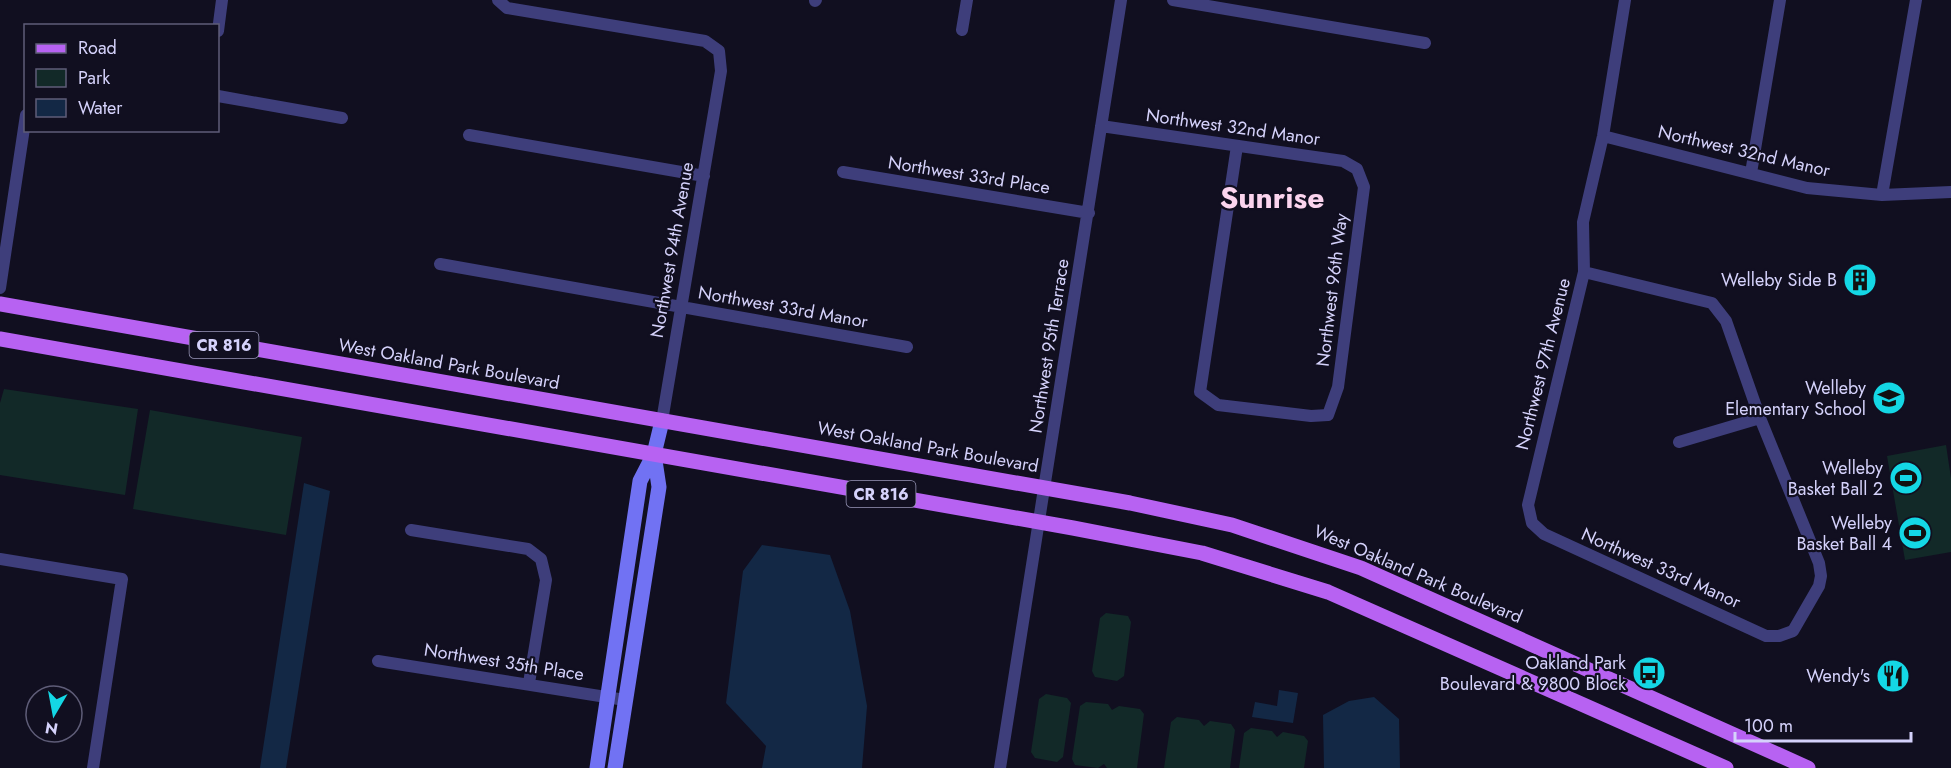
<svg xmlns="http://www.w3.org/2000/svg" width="1951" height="768" viewBox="0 0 1951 768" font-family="Jost,sans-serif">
	<rect width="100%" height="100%" fill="#110f20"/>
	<path fill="#122928" d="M4,389L138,409L125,495L0,475V403Z
		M150,410L302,437L286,535L133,509Z
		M1946,445L1951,478V552L1905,560L1887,456Z
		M1106,613L1128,616L1131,622L1124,676L1117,681L1095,677L1092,671L1100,618Z
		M1046,694L1067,698L1071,703L1063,757L1057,762L1035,758L1031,752L1039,699Z
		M1086,702L1108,704L1112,710L1119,706L1140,709L1144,714L1137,768H1107L1104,764L1098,768L1075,765L1072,759L1080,706Z
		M1177,717L1199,720L1204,726L1210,721L1231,724L1235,730L1230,768H1164L1171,722Z
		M1251,728L1272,731L1277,737L1283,732L1304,736L1308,741L1304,768H1239L1244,733Z"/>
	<path fill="#132845" d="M304,483L330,491L286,768H260Z
		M762,545L830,555L850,611L867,706L862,768H762L766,746L726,703L743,571Z
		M1279,690L1298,693L1293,723L1252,717L1255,702L1277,706Z
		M1374,697L1399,719L1400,768H1324L1323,715L1349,701Z"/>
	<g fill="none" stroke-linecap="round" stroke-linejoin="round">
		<path stroke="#3e3e7b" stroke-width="12" d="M498,0L507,8L705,41L719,51L721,71L662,421
			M1173,0L1425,43
			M815,1L816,0
			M962,30L967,0
			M218,31L222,0
			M218,96L342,118
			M1101,126L1343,161L1357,169L1364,187L1338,387L1328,415L1311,416L1218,405L1200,392L1237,146
			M469,135L704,176
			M1603,136L1807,188L1882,195L1951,192
			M843,172L1089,213
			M1751,173L1780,0
			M1882,195L1916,0
			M440,264L907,347
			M1584,272L1712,303L1726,321L1760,418L1819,563L1821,576L1819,586L1793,631L1779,636H1766L1544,534L1532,523L1528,505L1584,272L1583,222L1603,136L1625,0
			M0,288L26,115
			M1679,442L1760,418
			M411,530L528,549L541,559L546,580L529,683
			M0,559L122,579L93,768
			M378,661L625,700
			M1000,768L1121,0"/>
		<path stroke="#7172f3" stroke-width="15" d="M597,768L640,481L654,454L662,421
			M615,768L659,487L654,454"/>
		<path stroke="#b762f2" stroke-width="15" d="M0,304L1130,503L1232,525L1361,568L1808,768
			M0,339L1073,528L1202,553L1328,592L1726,768"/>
	</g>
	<defs>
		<g id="building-disc" transform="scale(1.725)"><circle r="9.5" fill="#14d7e5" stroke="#110f20"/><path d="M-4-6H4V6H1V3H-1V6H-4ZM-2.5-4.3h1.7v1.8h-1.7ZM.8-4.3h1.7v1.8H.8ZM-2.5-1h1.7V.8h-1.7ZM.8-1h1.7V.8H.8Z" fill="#111"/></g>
		<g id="school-disc" transform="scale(1.725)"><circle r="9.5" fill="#14d7e5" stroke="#110f20"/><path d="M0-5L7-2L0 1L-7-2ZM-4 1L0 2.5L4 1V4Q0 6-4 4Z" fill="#111"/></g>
		<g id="stadium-disc" transform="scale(1.725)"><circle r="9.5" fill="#14d7e5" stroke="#110f20"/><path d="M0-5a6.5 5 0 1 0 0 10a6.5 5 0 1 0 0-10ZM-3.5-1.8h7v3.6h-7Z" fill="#111"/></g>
		<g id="bus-disc" transform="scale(1.725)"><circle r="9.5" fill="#14d7e5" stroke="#110f20"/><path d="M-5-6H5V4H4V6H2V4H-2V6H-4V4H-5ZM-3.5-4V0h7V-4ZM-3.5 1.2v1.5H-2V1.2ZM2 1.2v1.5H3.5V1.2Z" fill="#111"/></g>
		<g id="restaurant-disc" transform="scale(1.725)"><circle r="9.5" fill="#14d7e5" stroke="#110f20"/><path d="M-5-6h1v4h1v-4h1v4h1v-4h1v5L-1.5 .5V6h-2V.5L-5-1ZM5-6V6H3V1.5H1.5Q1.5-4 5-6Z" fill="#111"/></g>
	</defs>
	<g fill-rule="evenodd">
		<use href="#building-disc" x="1860" y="280"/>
		<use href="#school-disc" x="1889" y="398"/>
		<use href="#stadium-disc" x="1906" y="478"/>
		<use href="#stadium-disc" x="1915" y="533"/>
		<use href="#bus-disc" x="1649" y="673"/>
		<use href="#restaurant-disc" x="1893" y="676"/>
	</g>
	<g text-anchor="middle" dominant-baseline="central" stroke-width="4.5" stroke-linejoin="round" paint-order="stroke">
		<g fill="#110f20" stroke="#9a98b9" stroke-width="1.5">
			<rect x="189.5" y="332" width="69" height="26" rx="4.5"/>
			<rect x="846.5" y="481" width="69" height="26" rx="4.5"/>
		</g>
		<g font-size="16" font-weight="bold" fill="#d5d2fb">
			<text x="224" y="345">CR 816</text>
			<text x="881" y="494">CR 816</text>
		</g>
		<g font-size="18" fill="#d5d2fb" stroke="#110f20">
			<text transform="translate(1233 127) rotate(8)">Northwest 32nd Manor</text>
			<text transform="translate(1744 151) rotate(13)">Northwest 32nd Manor</text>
			<text transform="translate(969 175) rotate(9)">Northwest 33rd Place</text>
			<text transform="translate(672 250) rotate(-80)">Northwest 94th Avenue</text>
			<text transform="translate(1332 290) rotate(-83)">Northwest 96th Way</text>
			<text transform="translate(783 307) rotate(10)">Northwest 33rd Manor</text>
			<text transform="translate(1049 346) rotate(-81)">Northwest 95th Terrace</text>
			<text transform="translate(449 364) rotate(10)">West Oakland Park Boulevard</text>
			<text transform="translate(1543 364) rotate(-76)">Northwest 97th Avenue</text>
			<text transform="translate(928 447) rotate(10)">West Oakland Park Boulevard</text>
			<text transform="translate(1661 568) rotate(24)">Northwest 33rd Manor</text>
			<text transform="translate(1418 574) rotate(23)">West Oakland Park Boulevard</text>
			<text transform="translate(504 662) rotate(9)">Northwest 35th Place</text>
		</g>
		<g font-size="18" fill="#d5d2fb" stroke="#110f20" text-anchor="end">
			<text x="1837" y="280">Welleby Side B</text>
			<text x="1866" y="388">Welleby<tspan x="1866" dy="21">Elementary School</tspan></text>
			<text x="1883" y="468">Welleby<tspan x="1883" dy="21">Basket Ball 2</tspan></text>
			<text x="1892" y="523">Welleby<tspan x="1892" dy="21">Basket Ball 4</tspan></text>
			<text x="1626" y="663">Oakland Park<tspan x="1626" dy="21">Boulevard &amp; 9800 Block</tspan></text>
			<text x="1870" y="676">Wendy's</text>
		</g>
		<g font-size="30" font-weight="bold" fill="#fbd4ee" stroke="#110f20">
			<text x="1272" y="197">Sunrise</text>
		</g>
	</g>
	<rect x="24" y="24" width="195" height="108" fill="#110f20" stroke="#5f5d78" stroke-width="1.5"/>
	<rect x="36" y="44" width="30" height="9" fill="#b762f2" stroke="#5f5d78" stroke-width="1.5"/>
	<text x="78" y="54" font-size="18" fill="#d5d2fb">Road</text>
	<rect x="36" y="69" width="30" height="18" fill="#122928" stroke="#5f5d78" stroke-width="1.5"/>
	<text x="78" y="84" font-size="18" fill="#d5d2fb">Park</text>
	<rect x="36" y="99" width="30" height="18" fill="#132845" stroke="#5f5d78" stroke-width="1.5"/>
	<text x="78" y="114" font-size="18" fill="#d5d2fb">Water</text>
	<g transform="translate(54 714) rotate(190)"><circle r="28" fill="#110f20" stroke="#5f5d78" stroke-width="1.5"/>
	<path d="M0-4.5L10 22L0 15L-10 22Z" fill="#14d7e5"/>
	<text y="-9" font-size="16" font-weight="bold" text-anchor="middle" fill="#d5d2fb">N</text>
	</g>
	<path d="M1735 732v9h176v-9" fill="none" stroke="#d5d2fb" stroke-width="3"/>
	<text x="1744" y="732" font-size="18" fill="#d5d2fb" stroke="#110f20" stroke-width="4.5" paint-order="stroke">100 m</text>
</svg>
